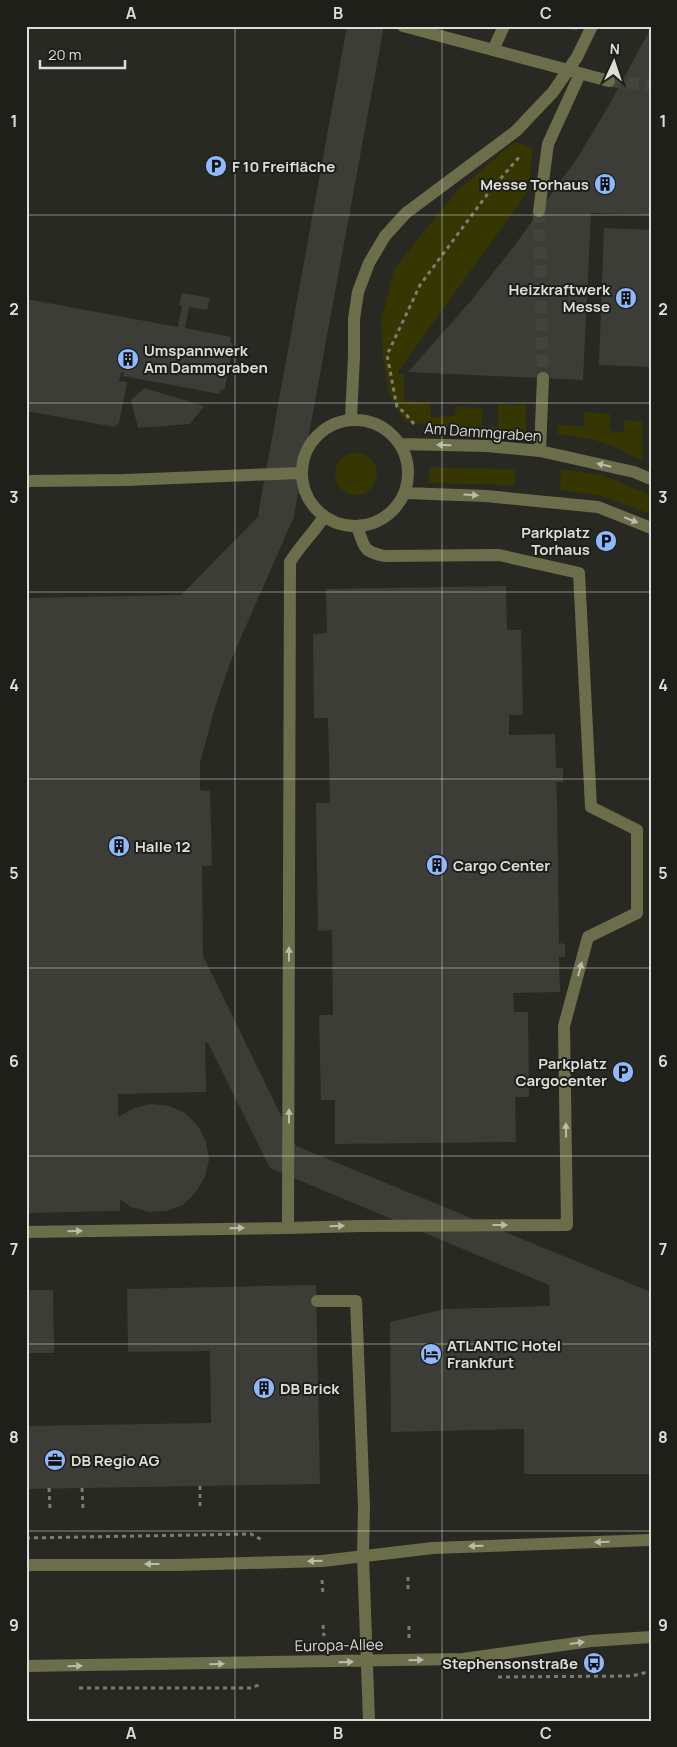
<svg xmlns="http://www.w3.org/2000/svg" width="677" height="1747" viewBox="0 0 677 1747" font-family="Manrope,sans-serif">
	<rect width="100%" height="100%" fill="#292923"/>
	<path fill="#353602" d="M514,142L533,148L529,190L397,373L404,374V401L430,403L431,417L455,416L456,407L483,408L481,426L498,427V404L526,405V435L405,422L391,398L388,388L383,357L381,322L394,269L456,192Z
		M584,412L610,414V431L624,432V420L642,421L643,461L615,447L591,439L557,434L558,425L584,426Z
		M335 474a21 21 0 1 1 42 0a21 21 0 1 1-42 0Z
		M429,467L515,469V485L429,483Z
		M561,469L602,475L651,495V514L597,495L560,490Z"/>
	<path fill="#3d3d37" d="M347,26H384L293,521H292L232,658L215,707L200,763V790L210,791L212,866H202L203,956L296,1146L651,1292V1474H524V1429L391,1432L390,1322L445,1309L550,1306L549,1285L270,1168L208,1043H205L206,1092L118,1094V1117L134,1108L151,1104L169,1106L185,1113L198,1126L206,1142L209,1160L205,1177L196,1192L183,1205L166,1211L149,1212L131,1207L120,1199V1211L26,1213V598L181,595L260,515H258Z
		M555,26H578L577,31Z
		M651,28V215L591,213L583,380L408,372L470,302L515,245L578,157L609,105Z
		M604,228L651,230V367L599,365Z
		M182,293L210,298L207,310L189,307L185,328L231,337L230,343H232L233,346L225,387L224,390L221,389L220,394L123,376L124,373L121,372L119,381L127,382L119,424H116L115,427L26,411V299L178,327L182,306L179,305Z
		M144,388L204,406L190,424L138,428L131,400Z
		M506,586L507,630H521L523,715H509V735L555,734L556,768H563V782H556L557,800L559,943L565,944V957H559L560,992L513,993L514,1012H528L529,1097H515L516,1142L335,1144V1100H321L319,1015H333L332,930L318,931L316,803H330L328,718H314L313,634L327,633L326,589Z
		M316,1285L320,1484L26,1489V1426L211,1423L210,1351L128,1352L127,1289Z
		M26,1290H53L54,1353H26Z"/>
	<g fill="none" stroke-linecap="round" stroke-linejoin="round">
		<path stroke="#44443e" stroke-width="12" stroke-dasharray="12 6" stroke-linecap="butt" d="M609,81L651,85
			M539,211L543,378"/>
		<path stroke="#7d7d77" stroke-width="3" stroke-dasharray="4 4" stroke-linecap="butt" d="M414,424L404,412L397,407L387,355L420,285L489,192L520,156
			M200,1486V1507
			M49,1488L50,1509
			M82,1488L83,1509
			M26,1538L251,1534L264,1541
			M408,1577V1591
			M322,1580L323,1595
			M323,1625L324,1636
			M409,1626V1640
			M498,1677L632,1676L651,1671
			M79,1688H250L262,1684"/>
		<path stroke="#6c6e4b" stroke-width="12" d="M403,26L609,81
			M493,50L504,26
			M539,211L548,144L580,74
			M351,419L354,356
			M302 473a53 53 0 1 1 106 0a53 53 0 1 1-106 0Z
			M400,444L487,446L540,451L634,472L651,479
			M540,451L543,378
			M26,481L125,480L301,473
			M405,493L486,496L598,507L651,528
			M288,1228L360,1226L567,1225L564,1026L588,937L637,913V830L591,807L579,573L499,555L384,556C361,551 365,546 357,527
			M26,1232L288,1228L290,562C300,546 313,533 324,517
			M317,1301H356L364,1507L363,1556L369,1721
			M26,1565H177L322,1561L433,1548L651,1540
			M26,1666L463,1659L591,1641L651,1637"/>
		<path stroke="#6c6e4b" stroke-width="12" d="M354,356V319L358,292L369,263L385,236L406,213L516,131L553,92L577,57L592,26"/>
	</g>
	<defs><path id="oneway-solid" d="M-6-.8H1V-3.2L6.5 0L1 3.2V.8H-6Z" transform="scale(1.25)"/></defs>
	<g fill="#bbbcae">
		<use href="#oneway-solid" transform="translate(444 445) rotate(-179)"/>
		<use href="#oneway-solid" transform="translate(604 465) rotate(-167)"/>
		<use href="#oneway-solid" transform="translate(471 495) rotate(3)"/>
		<use href="#oneway-solid" transform="translate(631 520) rotate(22)"/>
		<use href="#oneway-solid" transform="translate(289 954) rotate(-90)"/>
		<use href="#oneway-solid" transform="translate(580 969) rotate(-75)"/>
		<use href="#oneway-solid" transform="translate(289 1116) rotate(-90)"/>
		<use href="#oneway-solid" transform="translate(566 1130) rotate(-91)"/>
		<use href="#oneway-solid" transform="translate(500 1225)"/>
		<use href="#oneway-solid" transform="translate(337 1226) rotate(-2)"/>
		<use href="#oneway-solid" transform="translate(237 1228) rotate(-1)"/>
		<use href="#oneway-solid" transform="translate(75 1231) rotate(-1)"/>
		<use href="#oneway-solid" transform="translate(602 1542) rotate(178)"/>
		<use href="#oneway-solid" transform="translate(476 1546) rotate(178)"/>
		<use href="#oneway-solid" transform="translate(315 1561) rotate(178)"/>
		<use href="#oneway-solid" transform="translate(152 1564) rotate(-180)"/>
		<use href="#oneway-solid" transform="translate(577 1643) rotate(-8)"/>
		<use href="#oneway-solid" transform="translate(416 1660) rotate(-1)"/>
		<use href="#oneway-solid" transform="translate(346 1662) rotate(-1)"/>
		<use href="#oneway-solid" transform="translate(217 1664) rotate(-1)"/>
		<use href="#oneway-solid" transform="translate(75 1666) rotate(-1)"/>
	</g>
	<path fill="none" stroke="#ddddd9" stroke-width="1" stroke-opacity="0.55" d="M235,26V1721M442,26V1721M26,215H651M26,403H651M26,592H651M26,779H651M26,968H651M26,1156H651M26,1344H651M26,1531H651"/>
	<defs>
		<g id="parking-disc" transform="scale(1.125)"><circle r="9.5" fill="#90b8fd" stroke="#1f1f1a"/><path d="M-3.5-5.5H1a3.5 3.5 0 0 1 0 7H-1V5.5H-3.5ZM-1-3.4V-.6H.8a1.4 1.4 0 0 0 0-2.8Z" fill="#111"/></g>
		<g id="building-disc" transform="scale(1.125)"><circle r="9.5" fill="#90b8fd" stroke="#1f1f1a"/><path d="M-4-6H4V6H1V3H-1V6H-4ZM-2.5-4.3h1.7v1.8h-1.7ZM.8-4.3h1.7v1.8H.8ZM-2.5-1h1.7V.8h-1.7ZM.8-1h1.7V.8H.8Z" fill="#111"/></g>
		<g id="hotel-disc" transform="scale(1.125)"><circle r="9.5" fill="#90b8fd" stroke="#1f1f1a"/><path d="M-6-4.5h1.5V1H6V5H4.5V3h-9V5H-6ZM-4 0a1.8 1.8 0 1 1 3.6 0ZM.5 0V-2.5h3Q6-2.5 6 0Z" fill="#111"/></g>
		<g id="office-disc" transform="scale(1.125)"><circle r="9.5" fill="#90b8fd" stroke="#1f1f1a"/><path d="M-6-3h4V-5.5h4V-3h4V5H-6ZM-1-4.5V-3h2v-1.5ZM-6 0V1H6V0Z" fill="#111"/></g>
		<g id="bus-disc" transform="scale(1.125)"><circle r="9.5" fill="#90b8fd" stroke="#1f1f1a"/><path d="M-5-6H5V4H4V6H2V4H-2V6H-4V4H-5ZM-3.5-4V0h7V-4ZM-3.5 1.2v1.5H-2V1.2ZM2 1.2v1.5H3.5V1.2Z" fill="#111"/></g>
	</defs>
	<g fill-rule="evenodd">
		<use href="#parking-disc" x="216" y="166"/>
		<use href="#building-disc" x="605" y="184"/>
		<use href="#building-disc" x="626" y="298"/>
		<use href="#building-disc" x="128" y="359"/>
		<use href="#parking-disc" x="606" y="541"/>
		<use href="#building-disc" x="119" y="846"/>
		<use href="#building-disc" x="437" y="865"/>
		<use href="#parking-disc" x="623" y="1072"/>
		<use href="#hotel-disc" x="431" y="1354"/>
		<use href="#building-disc" x="264" y="1388"/>
		<use href="#office-disc" x="55" y="1460"/>
		<use href="#bus-disc" x="594" y="1663"/>
	</g>
	<g text-anchor="middle" dominant-baseline="central" stroke-width="4" stroke-linejoin="round" paint-order="stroke">
		<g font-size="15" font-weight="bold" fill="#ddddd9" stroke="#1f1f1a" text-anchor="start">
			<text x="232" y="166">F 10 Freifläche</text>
			<text x="589" y="184" text-anchor="end">Messe Torhaus</text>
			<text x="610" y="289" text-anchor="end">Heizkraftwerk<tspan x="610" dy="17">Messe</tspan></text>
			<text x="144" y="350">Umspannwerk<tspan x="144" dy="17">Am Dammgraben</tspan></text>
			<text x="590" y="532" text-anchor="end">Parkplatz<tspan x="590" dy="17">Torhaus</tspan></text>
			<text x="135" y="846">Halle 12</text>
			<text x="453" y="865">Cargo Center</text>
			<text x="607" y="1063" text-anchor="end">Parkplatz<tspan x="607" dy="17">Cargocenter</tspan></text>
			<text x="447" y="1345">ATLANTIC Hotel<tspan x="447" dy="17">Frankfurt</tspan></text>
			<text x="280" y="1388">DB Brick</text>
			<text x="71" y="1460">DB Regio AG</text>
			<text x="578" y="1663" text-anchor="end">Stephensonstraße</text>
		</g>
		<g font-size="15" fill="#ddddd9" stroke="#1f1f1a">
			<text transform="translate(483 432) rotate(4)">Am Dammgraben</text>
			<text transform="translate(339 1645) rotate(-1)">Europa-Allee</text>
		</g>
	</g>
	<rect width="677" height="1747" fill="none" stroke="#1f1f1a" stroke-width="55"/>
	<g transform="translate(614 62) rotate(3)" stroke="#1f1f1a" stroke-width="4" paint-order="stroke">
	<path d="M0-4L9 19L0 12L-9 19Z" fill="#ddddd9"/>
	<text y="-8" font-size="14" font-weight="bold" text-anchor="middle" fill="#ddddd9">N</text>
	</g>
	<path d="M40 60v8h85v-8" fill="none" stroke="#ddddd9" stroke-width="2.5"/>
	<text x="48" y="60" font-size="15" fill="#ddddd9" stroke="#1f1f1a" stroke-width="4" paint-order="stroke">20 m</text>
	<rect x="28" y="28" width="622" height="1692" fill="none" stroke="#ddddd9" stroke-width="2"/>
	<g font-size="16" text-anchor="middle" font-weight="bold" fill="#ddddd9">
		<text x="131" y="19">A</text>
		<text x="338" y="19">B</text>
		<text x="546" y="19">C</text>
		<text x="14" y="127">1</text>
		<text x="663" y="127">1</text>
		<text x="14" y="315">2</text>
		<text x="663" y="315">2</text>
		<text x="14" y="503">3</text>
		<text x="663" y="503">3</text>
		<text x="14" y="691">4</text>
		<text x="663" y="691">4</text>
		<text x="14" y="879">5</text>
		<text x="663" y="879">5</text>
		<text x="14" y="1067">6</text>
		<text x="663" y="1067">6</text>
		<text x="14" y="1255">7</text>
		<text x="663" y="1255">7</text>
		<text x="14" y="1443">8</text>
		<text x="663" y="1443">8</text>
		<text x="14" y="1631">9</text>
		<text x="663" y="1631">9</text>
		<text x="131" y="1739">A</text>
		<text x="338" y="1739">B</text>
		<text x="546" y="1739">C</text>
	</g>
</svg>
